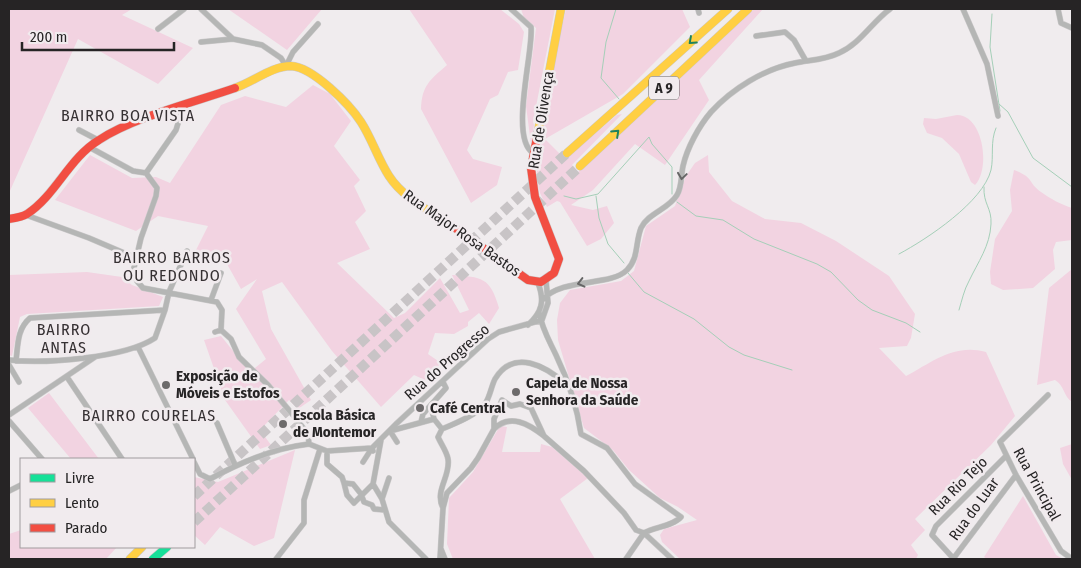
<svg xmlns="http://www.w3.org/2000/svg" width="1081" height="568" viewBox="0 0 1081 568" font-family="'Fira Sans Condensed',sans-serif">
	<rect width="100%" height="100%" fill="#f0ecee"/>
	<path fill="#f2d3e1" d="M9,9H132L122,15L193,48L158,84L78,39L9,193Z
		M228,9H322L287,50Z
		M409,9H500L519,24L524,32L518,70L508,72L498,95L490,99L467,150L473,159L502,167L497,185L471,203L421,109C422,85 430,80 447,65Z
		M521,9H555L533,122L534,125L531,144L526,106L536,28L524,18Z
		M566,9H682L690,27L623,94L545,139L565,159L617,115L622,114L572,165L578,172L754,9H763L699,80L709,100L665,165L635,144L593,190L571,205L593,210L607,206L614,223L601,239L587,246L560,202L557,201L547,207C544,201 540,195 539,189C529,151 557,51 566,9Z
		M313,85L330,94L351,121L334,146L360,180L354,186L366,211L355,222L370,249L337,263L394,318L405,313L440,278L460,313L469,310L452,275C482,277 490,277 499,308L489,324L479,313L468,322V326L454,334L435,333L428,354L441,363L425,380L414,375L381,407L332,351L282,282L262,291L271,329L311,400L298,409L289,400L260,430L271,445L260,449L225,400L204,340L221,336L250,372L266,359L236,309L257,279L241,289L227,264L196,250L208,226L158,216L136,231L55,200L90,155L132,178L156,177L170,183L221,105L245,96L286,107Z
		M957,115C983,115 991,168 975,185L971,182L959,154L942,138L927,133L923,124L924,118L936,119Z
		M708,155L709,172L732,201L765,219L801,223L836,241L889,276L915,314L911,338L907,346L879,348L906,376C932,362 955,343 986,352L1015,416L991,445L915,519L925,530L911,545L918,555L916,559H680L662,542L660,535L664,529L697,520L678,507L660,498L629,470L613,450L584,428L558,340L557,320L560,303L570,290L621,281L634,271L646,226L675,206L686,176L695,163Z
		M1014,170C1035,178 1027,182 1041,192C1051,199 1060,204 1072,208V240L1056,242L1053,250L1055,269L1033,288L1003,290L991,284L990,272L995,239L1012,211L1010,190Z
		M1072,269V402C1064,397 1064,385 1055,380L1037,385L1049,288Z
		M87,272L122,277L132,285L163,297L159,306L27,314L20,317L12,356L9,355V275Z
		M49,393L99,459H71L28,408Z
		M500,426L507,427L502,452H540L541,444L552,447L588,478L560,499L595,559H453L447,544L449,498L473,472Z
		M1072,444V480L1063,464L1060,448Z
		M295,450L274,538L254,546L220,527L205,545L194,535V477L218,482Z
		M1023,496L1056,555L1063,559H987L984,557Z
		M21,530V547H117L106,559H9V534Z"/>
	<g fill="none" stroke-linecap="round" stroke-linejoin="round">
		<path stroke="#a5cfb8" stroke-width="1" d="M616,9L606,42L601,78L619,99
			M992,14L990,47L1000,111
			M999,104L1008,112L1033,158L1072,187
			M564,196L576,199L598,194L649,137L652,144L672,167V194
			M596,196L599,218L608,244L624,263
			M677,202L696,216L723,220L754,239L817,264L831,272L858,300L872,310L906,323L920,332
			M899,254C927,239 983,202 991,170C994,156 990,142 996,128
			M628,273L644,292L694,319L729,347L744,355L792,370
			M959,310C962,300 964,290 969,281C978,262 990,246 991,224C992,208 983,204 984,187"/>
		<path stroke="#c8c4c6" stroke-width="10" stroke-dasharray="10 5" stroke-linecap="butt" d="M194,496L567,153
			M194,522L580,166"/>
		<g stroke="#cbc9ca" stroke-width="6">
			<path id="street" d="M201,9L233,39L262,45L281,58L286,66
				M511,9L531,27C534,50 509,138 533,153
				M698,9L699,13
				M963,9L987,64L998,116
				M1058,9L1061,23L1072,28
				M158,29L184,9
				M756,36L785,32L794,40L806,61
				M201,42L233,39
				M286,66L293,52L318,24
				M183,107L176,130L146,173L157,188L156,196L141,238L133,272L137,281L143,288L217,302L222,310L221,330
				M79,130L98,140
				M89,147L133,171L146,173
				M26,215L89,238L136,258
				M211,300L221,273
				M542,300C563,277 610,287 627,270C639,258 635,243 641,228C648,213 669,209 677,195C682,187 681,175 683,166C687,148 699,126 711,112C732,89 764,69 795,63C809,60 825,60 839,53C860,44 872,22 890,9
				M539,312C542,329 549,340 556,355C568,380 577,406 581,434L607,448L635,484L681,517C673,526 655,527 644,533L672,559
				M528,325C542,312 545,301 538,283
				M215,332L221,330L231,339L239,357L268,385L293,415L308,434L309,444
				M138,347L193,459
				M9,360C45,364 125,358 155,338L165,310
				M16,361C18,345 17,329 30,318L165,310L169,292L187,251
				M9,365L19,382
				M67,377L122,459
				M1048,395L1000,442L1016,475L1061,551L1072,559
				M431,406L434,419L442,429C454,424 477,415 485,404C490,397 491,387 495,379C514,348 546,366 567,385
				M9,415L95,357
				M9,421L42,459
				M421,422L423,414L446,388L443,382
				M217,423L235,465
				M442,429L438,437C441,444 447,452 448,459C451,476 434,491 443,508
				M390,431L434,419
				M390,431L397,442
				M544,436L584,471L624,513L636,530L644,533L626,559
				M381,440L373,484L382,499L389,522L426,559
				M309,444L327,451L372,448L373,451
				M327,451V464L342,477L344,483L353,484L361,494L364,502L372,505L374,509L385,510
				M194,462L200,474L210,479C241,462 273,448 309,444
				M363,462L372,448L396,424L488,339L499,332L542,320L548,303L546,280
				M344,483L347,495L354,503L373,484
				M9,491L21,485
				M382,499L389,478
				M441,549L445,559
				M953,558L932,535L936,526L1006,456
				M276,559L304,523V500L320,449
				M440,559L443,508L447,493L471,468L478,458L494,429V419L502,400L511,406L520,404L531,408L544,436C529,424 510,413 494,429
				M953,559L1016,475"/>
		</g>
		<g stroke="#cbc9ca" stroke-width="9">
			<path id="fast" d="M153,559L167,547"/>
		</g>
		<g stroke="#cbc9ca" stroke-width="9">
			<path id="slow" d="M235,88C253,82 272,66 291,66C313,67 350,105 361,122C372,139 378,159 389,176C403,198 430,211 451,225
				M538,132L561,9
				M567,153L728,9
				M580,166L748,9
				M130,559L142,547"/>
		</g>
		<g stroke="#cbc9ca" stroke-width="9">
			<path id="jam" d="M9,219C15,218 22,217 27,214C56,195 69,158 99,140C134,117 195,102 235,88
				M451,225L528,280L541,282L554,273L559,259L535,197L531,168L538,132"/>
		</g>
		<use href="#street" stroke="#b5b6b5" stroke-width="5"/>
		<use href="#fast" stroke="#16e098" stroke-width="8"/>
		<use href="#slow" stroke="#ffcf43" stroke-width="8"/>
		<use href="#jam" stroke="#f24e42" stroke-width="8"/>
	</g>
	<defs><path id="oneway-chevron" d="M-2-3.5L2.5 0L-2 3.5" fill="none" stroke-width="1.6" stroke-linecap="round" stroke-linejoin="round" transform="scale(1.25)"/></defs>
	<g stroke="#1e825e">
		<use href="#oneway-chevron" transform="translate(692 41) rotate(138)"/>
		<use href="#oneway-chevron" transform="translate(616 133) rotate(-43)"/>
	</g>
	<g stroke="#666">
		<use href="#oneway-chevron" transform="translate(682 176) rotate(98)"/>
		<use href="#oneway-chevron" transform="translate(581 283) rotate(166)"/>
	</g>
	<g fill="#6d6a6b" stroke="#f1ebee" stroke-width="2">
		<circle cx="166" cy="385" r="5"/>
		<circle cx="516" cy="392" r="5"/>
		<circle cx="420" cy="408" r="5"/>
		<circle cx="283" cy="424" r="5"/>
	</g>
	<g text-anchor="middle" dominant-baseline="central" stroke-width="5" stroke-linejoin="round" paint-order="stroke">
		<rect fill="#f1ebee" stroke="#636061" stroke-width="1" x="649" y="76.5" width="30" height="23" rx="4"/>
		<g font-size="14" font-weight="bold" fill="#262425">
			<text x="664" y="88">A 9</text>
		</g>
		<g font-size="15" fill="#262425" stroke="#f1ebee">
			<text transform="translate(541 120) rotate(-81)">Rua de Olivença</text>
			<text transform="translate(462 233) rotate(35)">Rua Major Rosa Bastos</text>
			<text transform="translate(447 362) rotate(-41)">Rua do Progresso</text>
			<text transform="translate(1037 484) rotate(61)">Rua Principal</text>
			<text transform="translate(958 486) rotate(-45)">Rua Rio Tejo</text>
			<text transform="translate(974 509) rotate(-54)">Rua do Luar</text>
		</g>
		<g font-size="15" font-weight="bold" fill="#262425" stroke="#f1ebee" text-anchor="start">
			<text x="176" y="376">Exposição de<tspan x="176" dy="17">Móveis e Estofos</tspan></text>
			<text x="526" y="383">Capela de Nossa<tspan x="526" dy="17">Senhora da Saúde</tspan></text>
			<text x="430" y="408">Café Central</text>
			<text x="293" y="415">Escola Básica<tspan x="293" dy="17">de Montemor</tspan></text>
		</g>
		<g font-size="16" letter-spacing="1" fill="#363133" stroke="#f1ebee">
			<text x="128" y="115">BAIRRO BOA VISTA</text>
			<text x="172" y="257">BAIRRO BARROS<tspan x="172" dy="18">OU REDONDO</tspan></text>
			<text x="64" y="329">BAIRRO<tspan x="64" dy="18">ANTAS</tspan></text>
			<text x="149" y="415">BAIRRO COURELAS</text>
		</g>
	</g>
	<rect width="1081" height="568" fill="none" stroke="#262425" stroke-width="20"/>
	<rect x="20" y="458" width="175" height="90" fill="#f1ebee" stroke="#a09b9e"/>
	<rect x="30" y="474" width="25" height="8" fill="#16e098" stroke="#a09b9e"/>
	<text x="65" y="483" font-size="15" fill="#262425">Livre</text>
	<rect x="30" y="499" width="25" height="8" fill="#ffcf43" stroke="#a09b9e"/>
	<text x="65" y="508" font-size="15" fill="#262425">Lento</text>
	<rect x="30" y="524" width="25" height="8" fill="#f24e42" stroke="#a09b9e"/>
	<text x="65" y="533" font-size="15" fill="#262425">Parado</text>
	<path d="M22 42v8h152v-8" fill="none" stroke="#262425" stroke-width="2.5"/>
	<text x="30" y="42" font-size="15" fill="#262425" stroke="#f1ebee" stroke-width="4" paint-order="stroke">200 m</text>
</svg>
